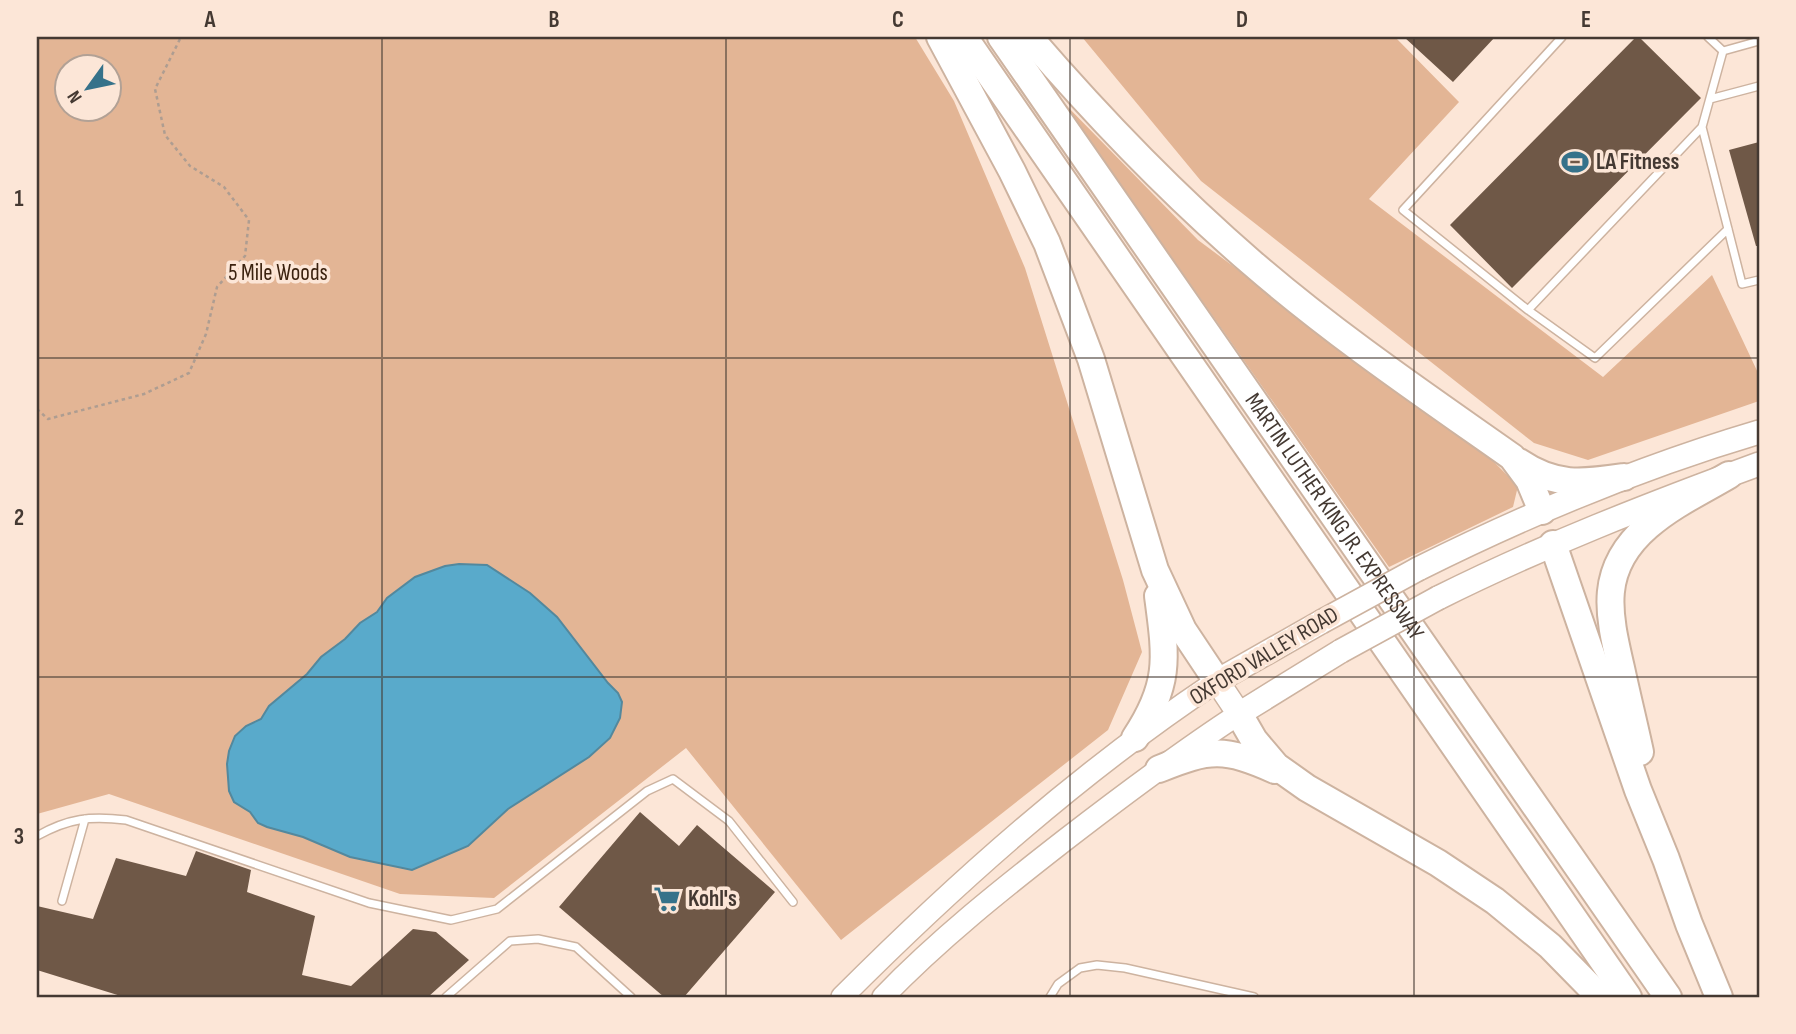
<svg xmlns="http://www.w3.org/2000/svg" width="1796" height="1034" viewBox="0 0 1796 1034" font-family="'Sofia Sans Condensed',sans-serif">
	<rect width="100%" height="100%" fill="#fce6d7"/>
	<path fill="#e3b595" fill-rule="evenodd" d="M37,37H915L954,101L1025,268L1123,580L1142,652L1108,730L841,940L686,748L494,898L400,894L109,794L37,814ZM66,66H108V108H66Z
		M1082,37H1395L1459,102L1369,199L1603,377L1712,275L1759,375V401L1588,460L1534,443L1201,181Z
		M1061,100L1198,240L1488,456L1518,486L1513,507L1389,567Z"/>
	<path fill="#59aacb" stroke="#53889d" stroke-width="2" d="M459,564L487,565L530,593L557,617L608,683L618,693L622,702L620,718L610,738L589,757L508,809L468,846L412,870L350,857L303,837L267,827L258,823L250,812L234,802L229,791L227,764L229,751L235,736L246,726L261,719L269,706L307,674L321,657L345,639L360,623L377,612L387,598L415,577L445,566Z"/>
	<path fill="#6f5847" d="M1404,37H1495L1453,82Z
		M1636,37H1639L1701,98L1512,288L1450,225Z
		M1759,142V246H1756L1729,150Z
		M640,812L679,846L697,825L775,892L684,997H664L559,907Z
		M196,851L251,870L247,892L315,916L302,975L351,986L413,929L436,932L469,960L428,997H124L37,970V906L93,919L116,858L186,876Z"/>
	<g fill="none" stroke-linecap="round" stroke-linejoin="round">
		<g stroke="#cdb3a0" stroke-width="10">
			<path id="service" d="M1562,37L1403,210L1528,310L1702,127
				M1708,37L1723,51
				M1759,41L1723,51L1702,127L1742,284L1759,280
				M1710,99L1759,86
				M1528,310L1595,358L1728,229
				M37,836C69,818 90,816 126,820L369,903L451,920L497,909L647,791L673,779L729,821L793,902
				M62,901L85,819
				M446,997L510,941L538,939L576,947L631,997
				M1050,997L1058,984L1080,968L1097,965L1125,968L1254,997"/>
		</g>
		<g stroke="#cdb3a0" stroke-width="24">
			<path id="secondary" d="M842,997C958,881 1079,773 1217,681
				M883,997C939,939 1002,889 1065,840C1122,796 1179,753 1239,714"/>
		</g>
		<g stroke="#cdb3a0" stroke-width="26">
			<path id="primary" d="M1418,569C1528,514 1641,467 1759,432
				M1438,598C1542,546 1650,504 1759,464
				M1321,622L1217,681L1239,714L1341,651"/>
		</g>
		<g stroke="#cdb3a0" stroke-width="30">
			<g id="motorway">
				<path d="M940,37L1012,171L1047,243L1091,359L1155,570L1183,630L1217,681"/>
				<path d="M964,37L1628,997"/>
				<path id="s1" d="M1001,37L1668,997"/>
				<path d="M1029,37C1098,117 1172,194 1252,263C1334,334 1424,395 1512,457L1529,480L1542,511"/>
				<path d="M1519,462C1556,487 1582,483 1624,477"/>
				<path d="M1553,544L1638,790L1666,859L1689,924L1719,997"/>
				<path d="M1239,714L1254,740L1276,766L1307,788L1438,863L1495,901L1550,946L1600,997"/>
				<path d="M1135,738C1171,684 1166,657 1158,596"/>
				<path d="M1640,752C1634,724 1627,696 1621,668C1608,612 1598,569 1648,526C1672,505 1702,491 1729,475"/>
				<path d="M1159,769C1210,748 1225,748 1275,770"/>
			</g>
		</g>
		<path stroke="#ae9d91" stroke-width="2.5" stroke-dasharray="3.5 3.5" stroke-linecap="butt" d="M37,409L48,419L144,394L189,373L206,334L217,287L245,256L249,220L224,187L190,166L165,135L155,89L181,37"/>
		<use href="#service" stroke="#fff" stroke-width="7"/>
		<use href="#secondary" stroke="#fff" stroke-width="21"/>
		<use href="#primary" stroke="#fff" stroke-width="23"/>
		<use href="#motorway" stroke="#fff" stroke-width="26"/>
		<g stroke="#cdb3a0" stroke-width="26" stroke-linecap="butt">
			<path id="primary-bridge" d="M1321,622L1418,569
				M1341,651L1438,598"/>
		</g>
		<use href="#primary-bridge" stroke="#fff" stroke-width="23"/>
	</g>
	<path fill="none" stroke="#443932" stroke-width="2" stroke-opacity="0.55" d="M382,37V997M726,37V997M1070,37V997M1414,37V997M37,358H1759M37,677H1759"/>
	<defs>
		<g id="stadium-bare" transform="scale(2.1)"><path d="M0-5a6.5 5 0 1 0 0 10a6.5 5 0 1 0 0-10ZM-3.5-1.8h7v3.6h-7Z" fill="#36728a" stroke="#fce6d7" stroke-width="2.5" paint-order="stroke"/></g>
		<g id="supermarket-bare" transform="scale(2.1)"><path d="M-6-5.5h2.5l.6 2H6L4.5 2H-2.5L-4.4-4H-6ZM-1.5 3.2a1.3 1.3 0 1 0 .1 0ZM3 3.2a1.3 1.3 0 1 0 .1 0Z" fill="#36728a" stroke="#fce6d7" stroke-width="2.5" paint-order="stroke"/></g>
	</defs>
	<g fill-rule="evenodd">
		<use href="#stadium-bare" x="1575" y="162"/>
		<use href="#supermarket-bare" x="667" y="899"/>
	</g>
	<g text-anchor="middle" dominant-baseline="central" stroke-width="7" stroke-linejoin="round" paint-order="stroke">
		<g font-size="23" font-weight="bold" fill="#443932" stroke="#fce6d7" text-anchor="start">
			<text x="1596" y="162">LA Fitness</text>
			<text x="688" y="899">Kohl's</text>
		</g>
		<g font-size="23" fill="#3b220f" stroke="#fce6d7">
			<text x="278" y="273">5 Mile Woods</text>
		</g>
		<g font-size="23" fill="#443932" stroke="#fce6d7">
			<text stroke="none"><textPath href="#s1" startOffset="584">MARTIN LUTHER KING JR. EXPRESSWAY</textPath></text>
			<text transform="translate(1264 656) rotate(-31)">OXFORD VALLEY ROAD</text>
		</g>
	</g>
	<rect width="1796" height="1034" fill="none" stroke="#fce6d7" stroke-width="77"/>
	<g transform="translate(88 88) rotate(237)"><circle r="33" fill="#fce6d7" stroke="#b2a195" stroke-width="2"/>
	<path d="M0-5L12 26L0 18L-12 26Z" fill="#36728a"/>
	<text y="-10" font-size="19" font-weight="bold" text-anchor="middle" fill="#443932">N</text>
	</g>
	<rect x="38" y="38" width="1720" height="958" fill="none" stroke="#443932" stroke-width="2.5"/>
	<g font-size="23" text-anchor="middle" font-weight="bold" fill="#443932">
		<text x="210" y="27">A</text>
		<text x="554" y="27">B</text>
		<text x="898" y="27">C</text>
		<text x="1242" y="27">D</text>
		<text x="1586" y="27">E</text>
		<text x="19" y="206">1</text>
		<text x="19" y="525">2</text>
		<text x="19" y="844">3</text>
	</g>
</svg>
